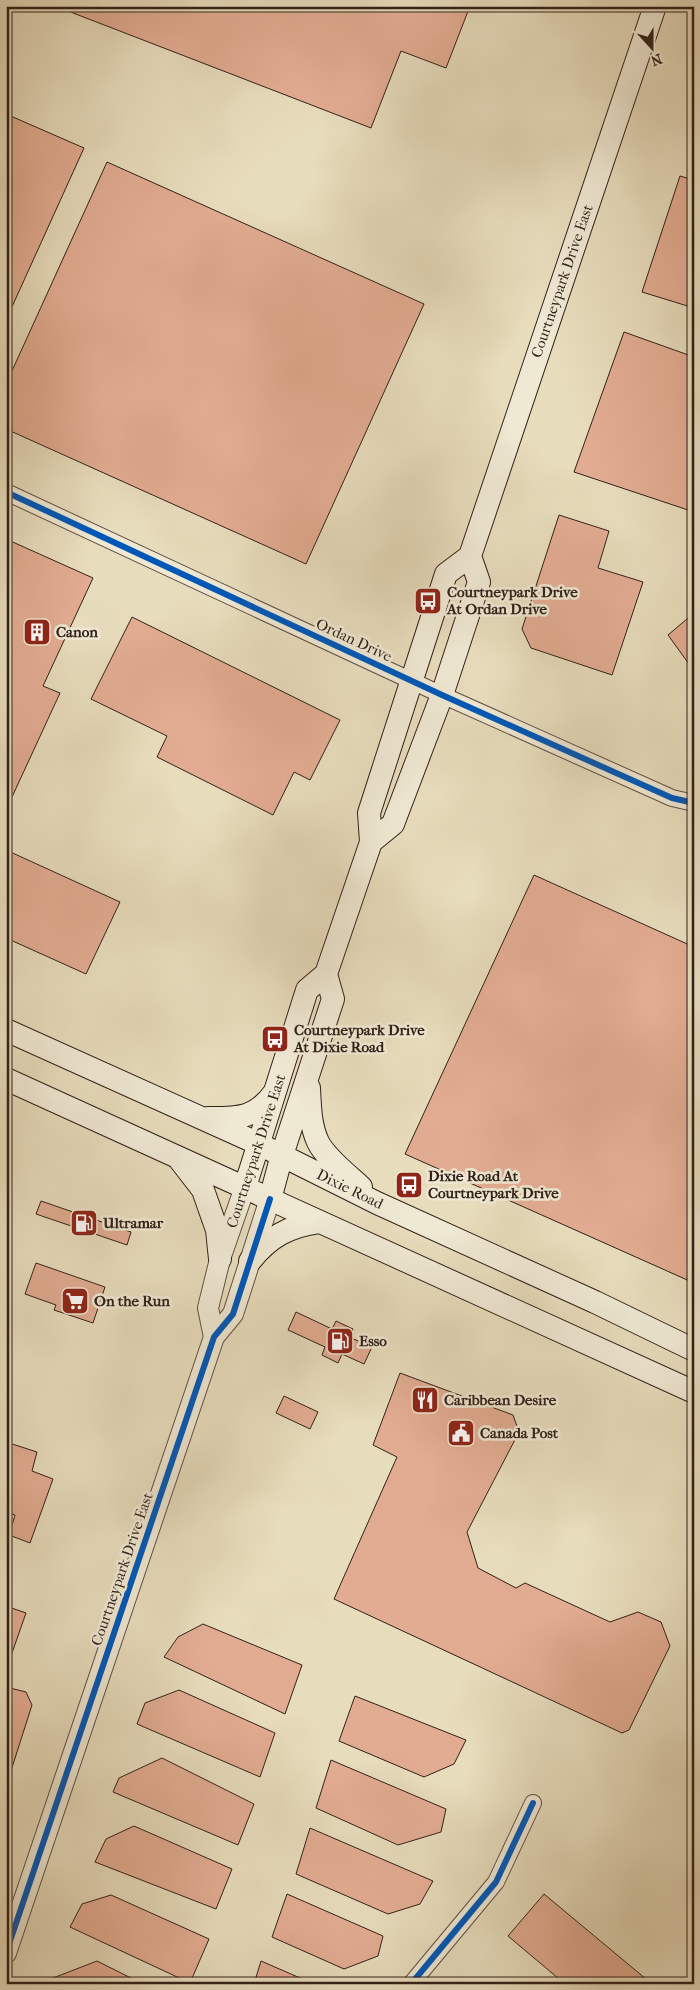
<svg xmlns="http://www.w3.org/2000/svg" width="700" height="1990" viewBox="0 0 700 1990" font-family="'IM FELL French Canon',serif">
	<rect width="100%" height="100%" fill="#e7dcbc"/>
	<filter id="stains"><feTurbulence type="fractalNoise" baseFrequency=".004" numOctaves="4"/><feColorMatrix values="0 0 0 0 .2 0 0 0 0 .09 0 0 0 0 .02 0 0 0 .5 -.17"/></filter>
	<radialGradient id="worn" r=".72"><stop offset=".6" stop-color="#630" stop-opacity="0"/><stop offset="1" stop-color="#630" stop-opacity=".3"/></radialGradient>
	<path fill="#e2ac92" stroke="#322119" d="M55,6H470L446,68L401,51L371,128Z
		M6,114L84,148L6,320Z
		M107,162L424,304L306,564L6,429V384Z
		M680,176L694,180V308L642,292Z
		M624,332L694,357V512L574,472Z
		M559,515L609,531L598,568L643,582L612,675L531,648L522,629Z
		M6,539L93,578L43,686L60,693L6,810Z
		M694,613V671L668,635Z
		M132,617L340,720L310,780L294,772L273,815L157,757L167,736L91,699Z
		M6,850L120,902L86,974L6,938Z
		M534,875L694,947V1283L405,1154Z
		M41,1201L131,1232L127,1245L36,1214Z
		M36,1263L105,1287L93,1323L54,1310L56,1305L25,1294Z
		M296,1312L332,1329L336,1321L353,1329L349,1337L372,1347L364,1364L342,1354L338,1363L322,1355L325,1347L288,1330Z
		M400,1373L513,1415L519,1432L467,1532L478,1568L516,1588L525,1583L610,1622L638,1612L661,1622L670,1646L629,1730L622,1733L334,1599L397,1457L373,1445Z
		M284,1396L318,1412L310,1429L276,1413Z
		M6,1442L37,1452L32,1471L53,1479L30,1543L9,1535L15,1515L6,1512Z
		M6,1606L26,1613L6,1670Z
		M203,1624L302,1665L285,1714L164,1657L178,1637Z
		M6,1687L26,1692L32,1705L9,1777L6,1776Z
		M179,1690L275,1733L260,1777L137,1724L145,1703Z
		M355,1696L466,1740L454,1764L424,1777L339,1741Z
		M162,1758L254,1804L238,1845L113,1792L119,1778Z
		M331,1760L446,1809L441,1832L398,1845L316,1808Z
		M134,1826L232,1869L216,1909L95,1862L106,1839Z
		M310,1828L433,1881L420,1904L388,1914L296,1874Z
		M287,1894L383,1936L378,1956L344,1969L272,1937Z
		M544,1894L652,1984H565L508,1936Z
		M111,1895L209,1939L190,1983L70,1927L82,1904Z
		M97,1961L143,1984H51L53,1978Z
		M261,1961L314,1984H254Z"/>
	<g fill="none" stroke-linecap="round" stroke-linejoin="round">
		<g stroke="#5f5042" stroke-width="18">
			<path id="minor" d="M6,492L442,695L672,798L694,803
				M411,1984L496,1882L533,1803"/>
		</g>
		<g stroke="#5f5042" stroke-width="22">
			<path id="tertiary" d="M214,1337L208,1308L220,1259L245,1187
				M6,1953L214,1337L233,1314L270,1199"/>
		</g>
		<g stroke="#322119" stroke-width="24">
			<path id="secondary" d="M371,842L393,824L442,695L479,582L470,556
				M6,1030L259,1144L377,1203L595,1302L694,1350
				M6,1079L694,1392
				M309,1088C310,1106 310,1125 318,1142C325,1157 348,1175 361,1187
				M208,1118C238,1118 255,1119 274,1093
				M179,1159L203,1190L217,1230L220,1259
				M245,1187L307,990L326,974L371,842L369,813L446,574L470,556L655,6
				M270,1199L282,1155L333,999L326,974
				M250,1261C269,1237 289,1226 319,1222"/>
		</g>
		<use href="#minor" stroke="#efe8d3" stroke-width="16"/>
		<use href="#tertiary" stroke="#efe8d3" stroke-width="20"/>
		<use href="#secondary" stroke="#efe8d3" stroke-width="22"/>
		<g stroke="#efe8d3" stroke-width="9">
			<path id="cycleway" d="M6,492L442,695L672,798L694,803
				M6,1953L214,1337L233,1314L270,1199
				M411,1984L496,1882L533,1803"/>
		</g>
		<use href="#cycleway" stroke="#0057b8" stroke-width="6"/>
	</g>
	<defs>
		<g id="bus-square" transform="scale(1.4375)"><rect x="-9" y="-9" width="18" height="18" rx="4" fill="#8f2418" stroke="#efe8d3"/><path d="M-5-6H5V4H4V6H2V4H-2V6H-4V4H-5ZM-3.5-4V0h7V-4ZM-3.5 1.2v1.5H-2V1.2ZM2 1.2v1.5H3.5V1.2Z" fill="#fff"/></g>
		<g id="building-square" transform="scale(1.4375)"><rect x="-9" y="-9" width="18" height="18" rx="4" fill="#8f2418" stroke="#efe8d3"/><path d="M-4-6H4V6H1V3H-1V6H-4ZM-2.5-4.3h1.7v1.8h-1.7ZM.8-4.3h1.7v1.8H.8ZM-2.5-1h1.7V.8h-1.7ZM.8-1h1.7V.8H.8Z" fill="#fff"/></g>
		<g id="fuel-square" transform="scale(1.4375)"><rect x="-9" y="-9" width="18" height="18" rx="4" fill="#8f2418" stroke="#efe8d3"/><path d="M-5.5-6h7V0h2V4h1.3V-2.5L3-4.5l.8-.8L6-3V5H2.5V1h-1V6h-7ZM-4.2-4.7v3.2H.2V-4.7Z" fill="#fff"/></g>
		<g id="supermarket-square" transform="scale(1.4375)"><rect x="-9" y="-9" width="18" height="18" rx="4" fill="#8f2418" stroke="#efe8d3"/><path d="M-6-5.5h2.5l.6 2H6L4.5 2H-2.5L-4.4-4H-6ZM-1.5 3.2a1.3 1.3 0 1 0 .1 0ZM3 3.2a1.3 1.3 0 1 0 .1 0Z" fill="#fff"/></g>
		<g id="restaurant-square" transform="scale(1.4375)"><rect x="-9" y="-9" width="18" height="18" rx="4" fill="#8f2418" stroke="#efe8d3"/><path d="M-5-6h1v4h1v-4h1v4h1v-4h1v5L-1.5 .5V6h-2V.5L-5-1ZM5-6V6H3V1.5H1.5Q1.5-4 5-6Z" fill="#fff"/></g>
		<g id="civic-square" transform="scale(1.4375)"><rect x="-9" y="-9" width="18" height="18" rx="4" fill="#8f2418" stroke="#efe8d3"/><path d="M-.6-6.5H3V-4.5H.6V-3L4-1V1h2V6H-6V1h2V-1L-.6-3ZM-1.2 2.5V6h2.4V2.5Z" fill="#fff"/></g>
	</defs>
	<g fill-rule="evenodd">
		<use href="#bus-square" x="428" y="601"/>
		<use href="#building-square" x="37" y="632"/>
		<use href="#bus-square" x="275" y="1039"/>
		<use href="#bus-square" x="409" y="1185"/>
		<use href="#fuel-square" x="84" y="1223"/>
		<use href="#supermarket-square" x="75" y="1301"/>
		<use href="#fuel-square" x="340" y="1341"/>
		<use href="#restaurant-square" x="425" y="1400"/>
		<use href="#civic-square" x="461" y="1433"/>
	</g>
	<g text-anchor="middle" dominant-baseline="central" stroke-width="5" stroke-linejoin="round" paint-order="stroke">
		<g font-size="15" fill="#322119" stroke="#efe8d3">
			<text transform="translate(562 281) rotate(-71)">Courtneypark Drive East</text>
			<text transform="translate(354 640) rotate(25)">Ordan Drive</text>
			<text transform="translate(256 1151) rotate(-72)">Courtneypark Drive East</text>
			<text transform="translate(350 1189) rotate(26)">Dixie Road</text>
			<text transform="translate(122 1569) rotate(-71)">Courtneypark Drive East</text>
		</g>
		<g font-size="15" font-weight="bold" fill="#322119" stroke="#efe8d3" text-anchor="start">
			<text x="447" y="592">Courtneypark Drive<tspan x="447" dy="17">At Ordan Drive</tspan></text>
			<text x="56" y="632">Canon</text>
			<text x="294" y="1030">Courtneypark Drive<tspan x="294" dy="17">At Dixie Road</tspan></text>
			<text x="428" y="1176">Dixie Road At<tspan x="428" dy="17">Courtneypark Drive</tspan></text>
			<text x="103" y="1223">Ultramar</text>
			<text x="94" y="1301">On the Run</text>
			<text x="359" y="1341">Esso</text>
			<text x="444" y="1400">Caribbean Desire</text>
			<text x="480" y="1433">Canada Post</text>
		</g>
	</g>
	<rect width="700" height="1990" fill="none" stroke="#e7dcbc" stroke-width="25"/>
	<rect x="8" y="8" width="685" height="1975" fill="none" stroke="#322119" stroke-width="2.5"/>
	<rect x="12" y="12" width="675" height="1965" fill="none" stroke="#322119"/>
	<g transform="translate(652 48) rotate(159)" stroke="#efe8d3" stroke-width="4" paint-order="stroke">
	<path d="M0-4L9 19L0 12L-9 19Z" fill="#322119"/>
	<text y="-8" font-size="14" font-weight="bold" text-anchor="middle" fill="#322119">N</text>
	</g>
	<rect width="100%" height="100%" filter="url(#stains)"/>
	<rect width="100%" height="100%" fill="url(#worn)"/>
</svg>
